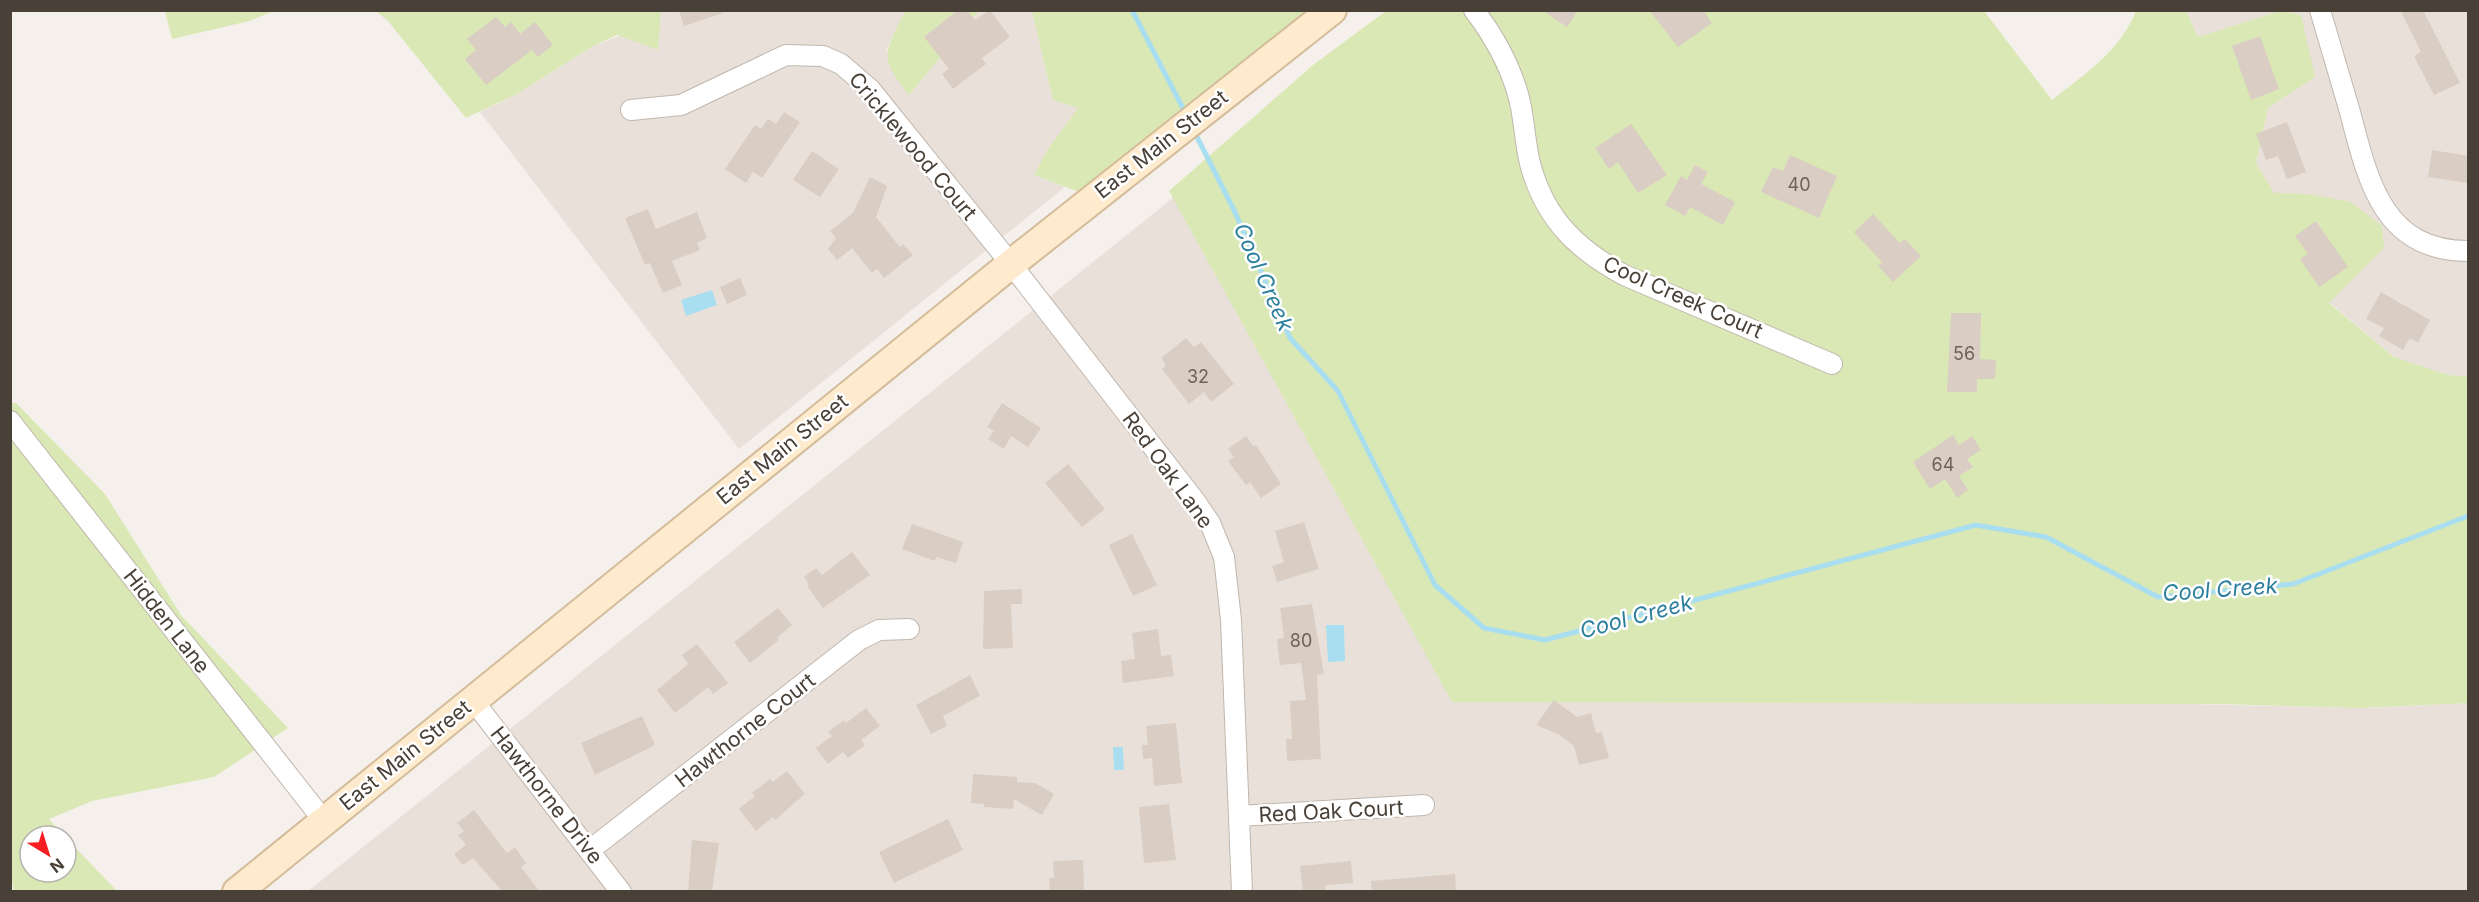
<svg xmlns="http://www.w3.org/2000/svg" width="2479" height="902" viewBox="0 0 2479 902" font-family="Inter,sans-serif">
	<rect width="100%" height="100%" fill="#f5f0eb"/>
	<path fill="#e9e1d9" d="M661,10L905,11L886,50L909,95L979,11H1032L1053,99L1079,108L1048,149L1034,175L1065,187L739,449L480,112L517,94L593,46L661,20Z
		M1406,11L2061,701L2368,708L2468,703V891L307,892Z
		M2186,11H2468V377L2448,375L2394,357L2329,302L2384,248L2307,194H2274L2255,163L2268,108L2315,77L2280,11L2198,37Z"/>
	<path fill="#d9e8b4" d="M165,11V10L274,11L249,21L172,39Z
		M376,11H661L658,50L617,35L593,46L517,94L466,118L388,21Z
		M905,11H979L909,95C878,56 884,54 905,11Z
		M1032,11H1318L1084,194L1034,175L1048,149L1078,108L1053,100Z
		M1386,11H1984L2052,100C2085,74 2120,51 2136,11H2186L2198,37L2280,11L2301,15L2315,77L2268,108L2256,163L2274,193L2307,194L2351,202L2382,226L2384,248L2329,303L2394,357L2448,375L2468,377V703L2362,708L2218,704L1452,702L1169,191L1313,65Z
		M10,403H16L105,494L181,615L288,728L214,777L92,801L49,819L64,836H30V872H66V838L117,891H14L10,873Z"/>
	<path fill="#a9def0" d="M712,290L717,305L686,316L681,300Z
		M1326,625H1344L1345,661L1328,662Z
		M1113,747H1123L1124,770H1114Z"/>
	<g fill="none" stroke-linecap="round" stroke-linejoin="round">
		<path stroke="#a9def0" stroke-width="5" d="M1132,10L1186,114
			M1194,131L1234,210L1290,338L1338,391L1435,585L1484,628L1545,640L1976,525L2046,537L2158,597L2293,584L2468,516"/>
	</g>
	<path fill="#dacdc3" d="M679,10H722L723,13L684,26Z
		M958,10H967L975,20L990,10L1010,37L982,58L986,64L953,89L942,74L949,69L924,37Z
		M1542,10H1578L1567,27Z
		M1649,10H1703L1712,23L1678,47Z
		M2400,10H2423L2460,83L2434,95L2414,56L2421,52Z
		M496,17L505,27L511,22L520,34L535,22L553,45L538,57L532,50L486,85L465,59L476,50L467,39Z
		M2260,36L2279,89L2251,100L2232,46Z
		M784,112L800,122L762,178L753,172L746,183L725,169L755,125L761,129L768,119L776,124Z
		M2287,122L2306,172L2287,179L2278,156L2266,160L2256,134Z
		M1631,124L1667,175L1638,193L1618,162L1609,169L1595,148Z
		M2432,150L2469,156V183L2428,177Z
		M812,151L839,169L820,197L793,180Z
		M1790,155L1837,176L1819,218L1761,192L1773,167L1783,171Z
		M1695,165L1708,172L1701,184L1735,202L1723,225L1690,207L1685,216L1665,205L1681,176L1687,180Z
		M870,177L887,186L876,217L900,247L903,244L913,255L884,278L877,269L872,273L852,248L837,260L828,249L836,238L830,231L853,213Z
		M648,209L656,229L697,212L707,238L697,243L700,250L672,261L682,285L663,293L650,263L645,265L625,218Z
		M1873,214L1900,243L1905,239L1921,256L1893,282L1878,266L1882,262L1854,232Z
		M2316,221L2348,267L2319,287L2300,259L2308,254L2295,236Z
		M740,278L747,295L727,304L720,287Z
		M2381,292L2430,320L2418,343L2410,338L2403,350L2379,336L2384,328L2366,319Z
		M1951,313H1981L1980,359L1996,360L1995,379H1977V392H1947Z
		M1186,338L1194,347L1201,342L1234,384L1211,402L1204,392L1189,404L1162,369L1166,365L1161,358Z
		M1002,403L1041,428L1028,447L1011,436L1004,449L988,439L994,431L987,427Z
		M1953,435L1959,445L1972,436L1981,450L1967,459L1973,467L1959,476L1968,490L1957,498L1945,479L1930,489L1913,462Z
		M1246,436L1254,447L1256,445L1281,484L1261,498L1250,482L1246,485L1228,461L1234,457L1228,449Z
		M1068,464L1105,509L1082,527L1045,483Z
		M1304,522L1319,569L1277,582L1272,566L1284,562L1275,531Z
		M912,524L963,542L956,563L936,557L935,561L902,549Z
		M1132,534L1157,585L1133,596L1109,545Z
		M852,552L870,575L823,608L807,586L809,584L804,577L816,568L822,575Z
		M1022,589V604H1011L1013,648L983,649L984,591Z
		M1312,604L1324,674L1317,675L1321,759L1287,761L1286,739H1292L1290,701L1306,700L1301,663L1280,665L1277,639L1284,638L1280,608Z
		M778,608L792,625L777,638L779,640L750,663L734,642Z
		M1158,629L1161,656L1171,655L1174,676L1123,683L1121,661L1135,659L1132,633Z
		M697,644L728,683L713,694L708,687L675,713L657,690L688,664L682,655Z
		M970,675L980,696L943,716L947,726L931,734L916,705Z
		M1554,700L1577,717L1591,713L1596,733L1602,732L1609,758L1579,765L1574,746L1560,735L1536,725Z
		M866,708L880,726L861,740L865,745L848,758L843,752L828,764L816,748L832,736L828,732L844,720L846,723Z
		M642,716L655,745L595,775L581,743Z
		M1176,723L1182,783L1154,786L1152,758L1143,759L1142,745H1148L1146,726Z
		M787,771L805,794L775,820L773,817L756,831L739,809L755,796L752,793L770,779L773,782Z
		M973,774L1017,777V782L1035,783L1054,794L1042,815L1014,799L1013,809L984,807V804L971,803Z
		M1169,804L1176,860L1144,863L1139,807Z
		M474,810L507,853L515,847L526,863L521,867L539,891H502L473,858L463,865L454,854L466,845L458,835L464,831L457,823Z
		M948,819L963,850L894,883L879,852Z
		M692,840L719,843L712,891H688Z
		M1083,860L1084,891H1050L1049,878H1054L1053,861Z
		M1351,861L1353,883L1325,885L1326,891H1303L1300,866Z
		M1455,874L1456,891H1372L1371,881Z"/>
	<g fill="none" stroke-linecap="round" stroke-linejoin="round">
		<g stroke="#c1b6ad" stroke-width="22">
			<path id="street" d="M1474,10C1493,35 1508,61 1517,91C1525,115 1524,143 1531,167C1546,220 1578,250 1624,275L1832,364
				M2320,10C2330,44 2340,78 2350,112C2368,181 2383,251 2468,251
				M631,110L681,105L786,55L823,56L841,64L870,89L1011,264L1195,501L1210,523L1224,557L1231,620L1242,892
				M10,421L324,821
				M472,699L621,892
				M1239,816L1424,805
				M590,850L859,640L879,630L909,629"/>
		</g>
		<g stroke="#d4bc9b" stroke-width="32">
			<path id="secondary" d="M237,892L1011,264L1332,10"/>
		</g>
		<use href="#street" stroke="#fff" stroke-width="20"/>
		<use href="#secondary" stroke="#feeacc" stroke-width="28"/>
	</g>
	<g text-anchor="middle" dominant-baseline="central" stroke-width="5" stroke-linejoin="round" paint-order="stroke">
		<g font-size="18" fill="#6d635b">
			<text x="1799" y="184">40</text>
			<text x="1964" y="353">56</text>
			<text x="1198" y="376">32</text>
			<text x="1943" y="464">64</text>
			<text x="1301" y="640">80</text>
		</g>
		<g font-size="21" fill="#494038" stroke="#fff">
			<text transform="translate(1161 144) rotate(-38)">East Main Street</text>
			<text transform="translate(913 146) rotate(50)">Cricklewood Court</text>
			<text transform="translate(1683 297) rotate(24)">Cool Creek Court</text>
			<text transform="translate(782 449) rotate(-39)">East Main Street</text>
			<text transform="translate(1168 470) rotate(54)">Red Oak Lane</text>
			<text transform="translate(167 621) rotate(52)">Hidden Lane</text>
			<text transform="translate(745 730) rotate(-38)">Hawthorne Court</text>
			<text transform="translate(405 755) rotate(-39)">East Main Street</text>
			<text transform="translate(547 795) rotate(52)">Hawthorne Drive</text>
			<text transform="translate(1331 811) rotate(-3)">Red Oak Court</text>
		</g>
		<g font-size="22" font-style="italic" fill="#2c7f9c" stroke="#fff">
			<text transform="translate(1264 277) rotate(66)">Cool Creek</text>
			<text transform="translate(2220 589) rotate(-4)">Cool Creek</text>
			<text transform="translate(1636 616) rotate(-15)">Cool Creek</text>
		</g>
	</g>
	<rect width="2479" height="902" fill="none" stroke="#494038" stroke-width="24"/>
	<g transform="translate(48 854) rotate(142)"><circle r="28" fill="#ffffff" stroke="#b6b3af" stroke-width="1.5"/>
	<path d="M0-4.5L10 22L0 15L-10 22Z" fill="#f71f21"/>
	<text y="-9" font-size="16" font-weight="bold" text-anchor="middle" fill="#494038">N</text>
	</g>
</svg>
